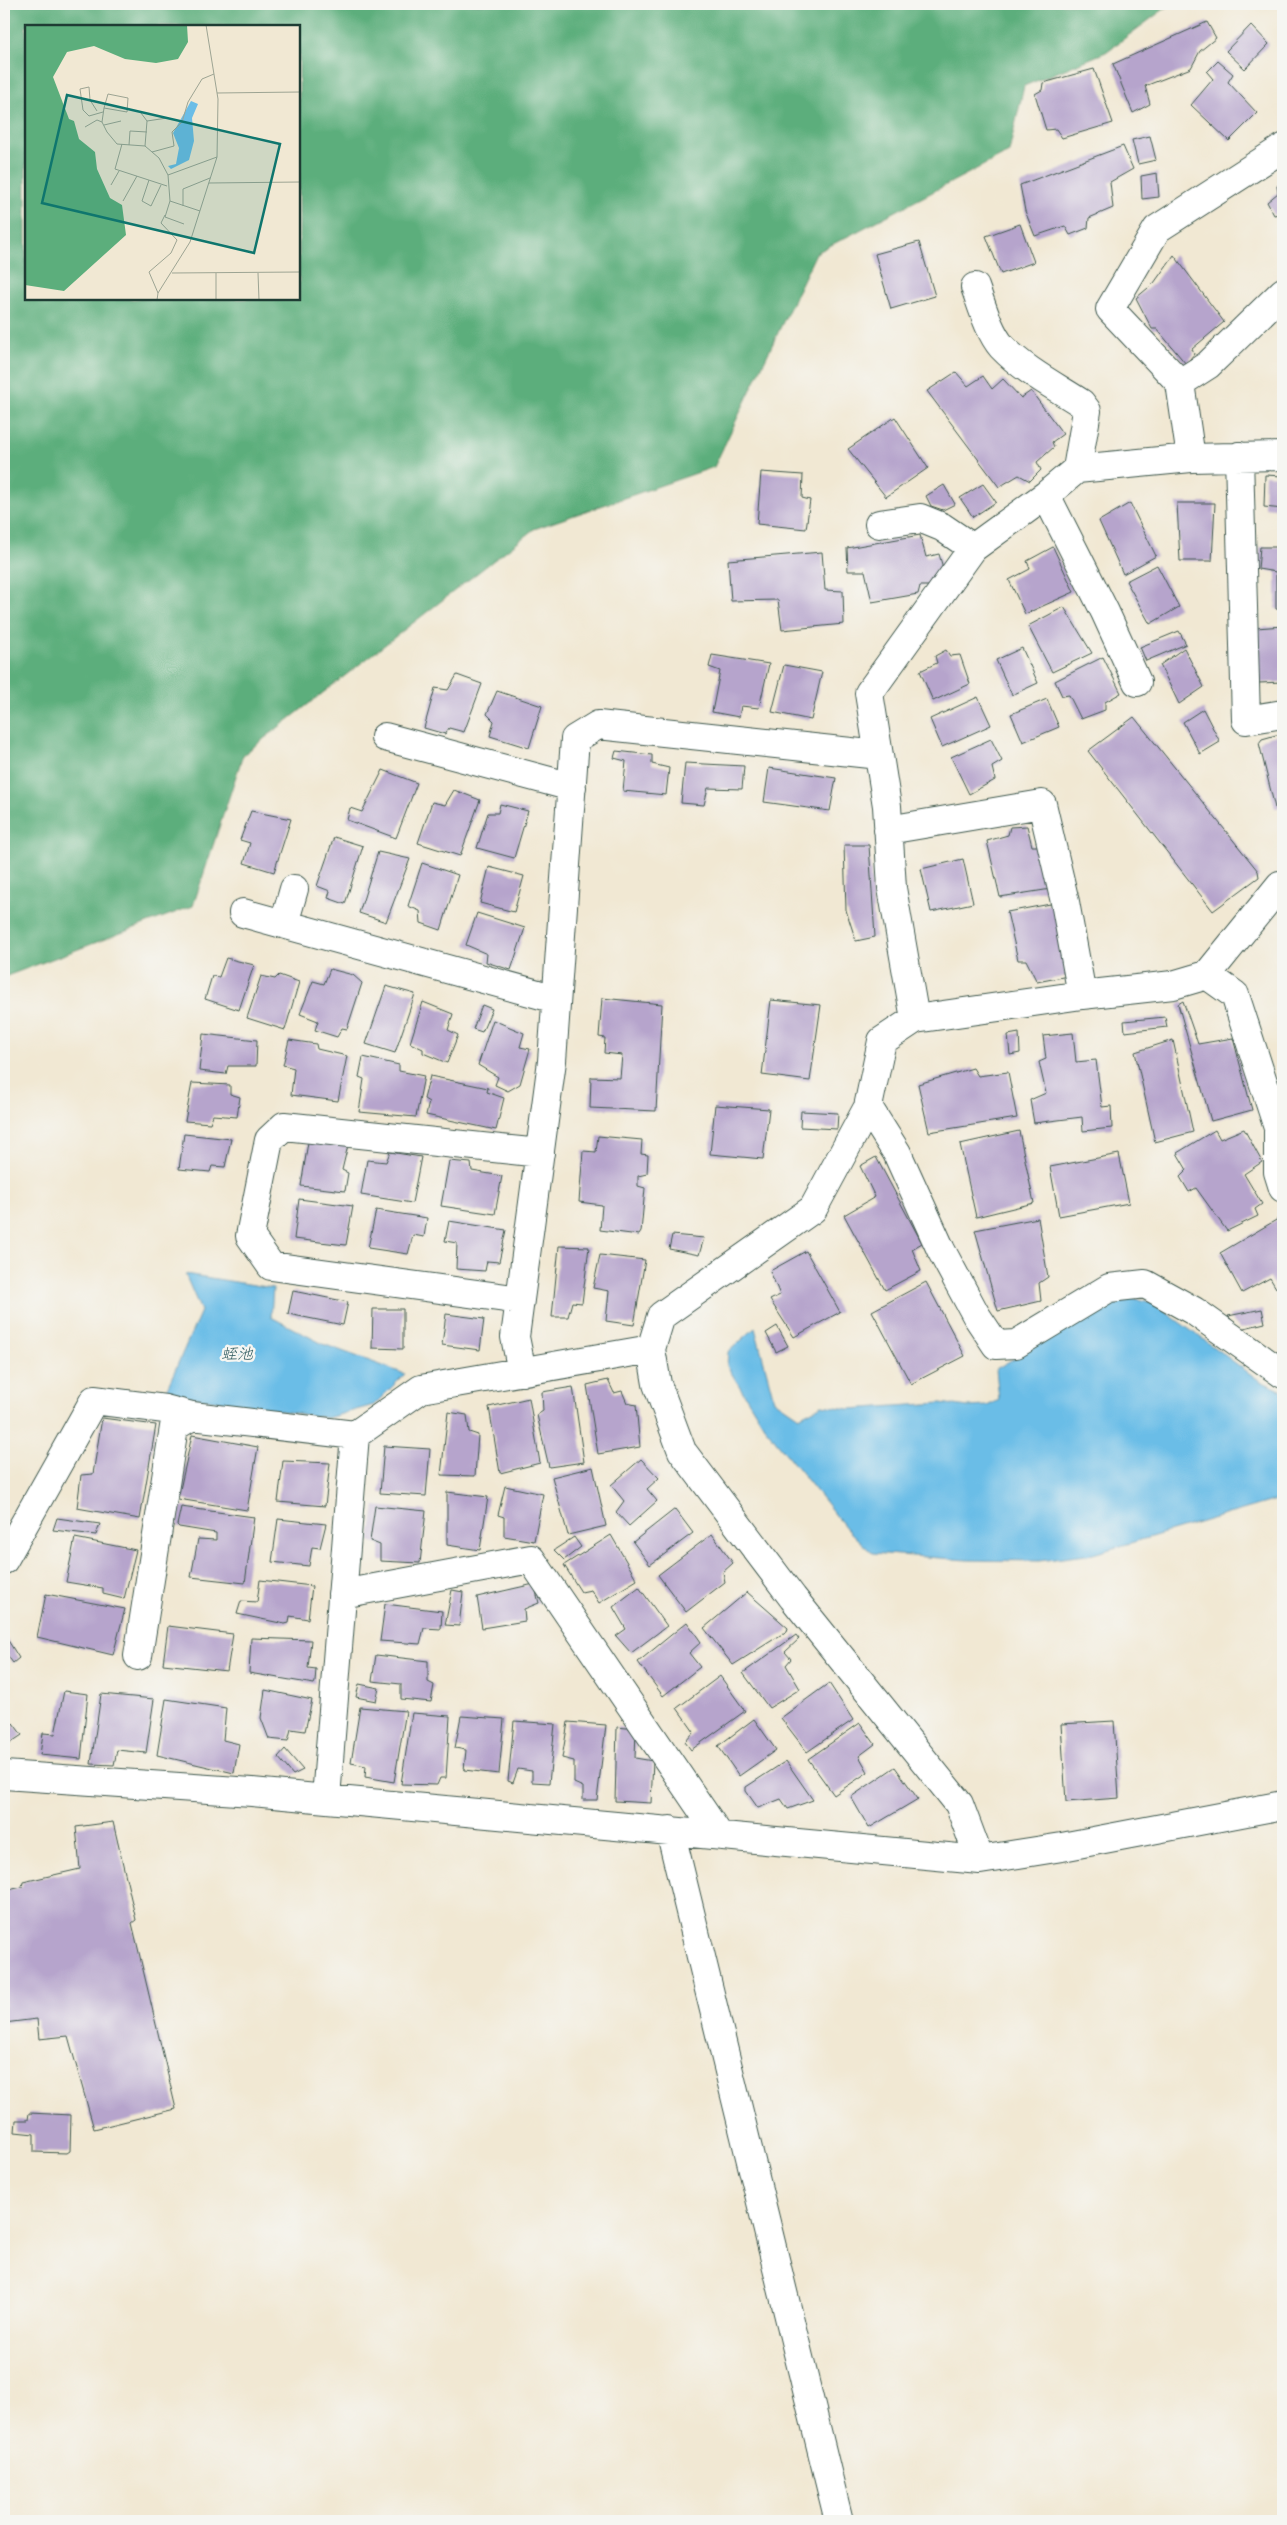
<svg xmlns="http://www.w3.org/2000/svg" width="1287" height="2525" viewBox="0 0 1287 2525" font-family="'Balsamiq Sans','Klee One',sans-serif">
	<rect width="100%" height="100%" fill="#f6f6f2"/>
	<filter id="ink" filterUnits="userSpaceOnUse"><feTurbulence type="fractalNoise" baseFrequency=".02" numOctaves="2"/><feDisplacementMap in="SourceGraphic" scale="10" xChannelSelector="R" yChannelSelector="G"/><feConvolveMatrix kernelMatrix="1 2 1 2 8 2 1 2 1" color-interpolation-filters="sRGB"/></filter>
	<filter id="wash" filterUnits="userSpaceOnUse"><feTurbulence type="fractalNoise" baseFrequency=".0096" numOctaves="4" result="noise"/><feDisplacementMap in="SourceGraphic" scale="20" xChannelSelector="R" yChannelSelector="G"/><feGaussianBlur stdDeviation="1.12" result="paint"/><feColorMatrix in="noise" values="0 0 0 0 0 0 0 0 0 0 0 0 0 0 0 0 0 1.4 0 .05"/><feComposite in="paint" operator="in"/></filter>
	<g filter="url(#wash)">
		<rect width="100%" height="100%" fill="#f1e8d3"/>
		<path fill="#5cae7c" stroke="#3e7658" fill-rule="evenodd" d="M4,4H1171L1106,52L1024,86L1009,152L816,253L714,467L534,529L243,755L193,906L4,977ZM26,26H299V299H26Z"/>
		<path fill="#6bbde7" stroke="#457d8e" d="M185,1274L273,1288L271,1317L323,1344L405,1374L374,1405L327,1418L165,1393L201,1311Z
			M1131,1298L1152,1302L1260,1381L1283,1391V1498L1093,1554L1039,1561L967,1560L872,1553L847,1529L766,1429L727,1366L728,1352L755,1328L774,1400L799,1417L822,1405L849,1409L941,1403L968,1407L987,1406L999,1400L996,1369L1094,1311Z"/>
		<g id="blocks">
			<path fill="#b6a4cc" d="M1207,22L1216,38L1200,51L1191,68L1145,86L1150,104L1133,113L1113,64Z
				M1251,25L1269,44L1245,69L1226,51Z
				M1218,61L1233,74L1228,82L1257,113L1229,141L1191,105L1213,79L1207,72Z
				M1094,69L1113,123L1062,138L1056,129L1046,130L1035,94L1042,90L1043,83Z
				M1150,136L1156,160L1138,164L1132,140Z
				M1123,146L1133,169L1110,182L1113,208L1089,218L1088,228L1070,235L1065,226L1035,236L1025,211L1020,185Z
				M1157,173L1159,197L1142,199L1141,176Z
				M1283,182V213L1274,215L1267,202L1278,193L1277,186Z
				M1020,224L1034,262L1001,274L986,236Z
				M919,242L935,296L891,309L875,254Z
				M1174,255L1224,322L1192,349L1194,354L1186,364L1157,329H1152L1136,298L1154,283Z
				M956,372L968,386L983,376L992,389L1003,379L1021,398L1031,391L1063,434L1052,442L1054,447L1037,462L1041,470L1030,481L1019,475L999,487L927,391Z
				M895,417L928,468L886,497L848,449Z
				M761,472L803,475L802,498L810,500L806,529L757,524Z
				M1265,475L1283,476V509L1264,507Z
				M983,484L996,502L973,517L960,498Z
				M944,485L955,504L943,510L931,506L926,496Z
				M1130,503L1156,556L1123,574L1099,521Z
				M1177,503H1215L1212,561H1180Z
				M920,535L926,557L939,554L943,568L929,586H920L918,594L872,602L865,571H848L847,548Z
				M1053,547L1074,592L1025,614L1009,580L1030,569L1027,561Z
				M1260,547H1283V610L1276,609V572L1258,569Z
				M822,552L825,590L843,591L844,624L782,630L778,600L731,601L728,560Z
				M1157,565L1179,607L1150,624L1126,581Z
				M1064,607L1092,653L1052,672L1028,626Z
				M1283,626V682L1259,683L1256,628Z
				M1179,631L1186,644L1146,661L1140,647Z
				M1022,648L1038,683L1012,695L996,660Z
				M1184,648L1204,687L1179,704L1160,665Z
				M946,650L950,656L960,655L970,684L933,701L920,671L937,663L935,656Z
				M712,655L769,664L759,708L741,706L739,717L712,712L720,671L709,667Z
				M1103,657L1121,693L1105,702V710L1081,719L1069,695L1062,696L1055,681Z
				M784,665L822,672L811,720L772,712Z
				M457,675L482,684L464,732L449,728L445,734L424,728L435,688L448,690Z
				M497,691L542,706L529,748L490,736L494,721L487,714Z
				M978,697L991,725L942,747L930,719Z
				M1047,699L1059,727L1023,742L1011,714Z
				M1203,709L1220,742L1200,754L1183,722Z
				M1134,717L1258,871L1259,877L1213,911L1088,751Z
				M1283,733V807L1275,808L1259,743L1262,739Z
				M991,739L1002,761L992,767L995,780L969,794L951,757Z
				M616,751L652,755V764L669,768L666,795L623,791L626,761L614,758Z
				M685,763L744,766L742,789L708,788L704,805L681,803Z
				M769,768L836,778L830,811L764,802Z
				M383,770L417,783L396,838L347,820L350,808L362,812Z
				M454,790L480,800L460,856L418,843L432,802L445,805Z
				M500,804L528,811L514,858L477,848L488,813H498Z
				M251,811L291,819L274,872L244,863L250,843L240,840Z
				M1027,826L1032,846H1046L1051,889L1000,897L987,841L1008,835L1010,827Z
				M334,837L363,846L345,904L328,898L330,891L317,886Z
				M844,845H869L875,937L856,941L846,910Z
				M378,852L410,859L386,922L359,913Z
				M963,859L973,903L931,912L921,869Z
				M422,863L458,875L441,930L421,923L420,911L408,906Z
				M489,867L524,876L514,912L480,903Z
				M1056,903L1068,976L1037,982L1026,960H1018L1007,912Z
				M477,913L525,928L511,970L486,962L487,954L466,945Z
				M226,958L254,965L239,1010L205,999L212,976L219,977Z
				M330,969L353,975L362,983L347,1029L342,1028L337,1037L315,1030L318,1021L300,1014L313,981L324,984Z
				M279,975L299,982L285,1030L247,1018L261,976L275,979Z
				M386,986L415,994L395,1053L366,1044Z
				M602,998L662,1004L656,1111L590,1108L591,1077L620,1078L622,1055L604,1053L605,1038L599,1037Z
				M771,1000L821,1005L810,1081L762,1075Z
				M1183,1001L1198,1044L1233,1038L1252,1110L1211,1121L1178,1004Z
				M423,1002L453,1014L448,1030L458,1035L447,1063L423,1053V1049L410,1043Z
				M482,1005L492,1009L482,1032L473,1029Z
				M1165,1017L1167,1027L1125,1032L1124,1021Z
				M493,1020L524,1033L520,1047L530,1049L520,1084L508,1091L495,1085L498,1077L478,1065Z
				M1019,1033L1020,1053L1010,1055L1008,1035Z
				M1073,1033L1076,1062L1096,1060L1102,1107L1111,1106L1112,1128L1083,1131L1082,1117L1034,1123L1030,1100L1046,1093L1039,1062L1046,1059L1043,1036Z
				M203,1034L257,1040L256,1066H228L226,1074L199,1071Z
				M289,1040L316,1044L317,1049L347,1056L338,1101L291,1095L294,1068L283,1065Z
				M1173,1040L1193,1132L1155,1142L1135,1052Z
				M363,1057L399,1065V1071L424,1076L416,1117L359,1112L364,1079L359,1077Z
				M973,1068L978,1076L1008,1072L1017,1118L929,1132L918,1084Z
				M430,1076L488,1088L487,1092L504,1098L496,1130L426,1115L429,1102L424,1099Z
				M192,1083L230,1085V1094L240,1097L237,1117L213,1115L210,1123L185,1121Z
				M715,1105L769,1109L763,1159L710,1154Z
				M801,1111L838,1113L837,1129L800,1127Z
				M1244,1129L1262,1162L1244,1174L1262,1204L1255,1209L1258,1216L1227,1231L1196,1188L1189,1192L1180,1177L1187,1170L1177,1153L1215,1130L1220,1139Z
				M1019,1131L1034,1203L976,1217L960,1144Z
				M184,1134L231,1139L225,1167L212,1166L210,1172L179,1169Z
				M598,1136L642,1140L641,1154L648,1155L647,1174L638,1176V1186L645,1188L641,1232L639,1235L600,1230L602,1205L579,1202L583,1151L596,1152Z
				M308,1142L348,1145L342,1170L348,1173L345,1191L301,1186Z
				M390,1152L421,1157L412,1203L361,1195L367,1160L386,1162Z
				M1119,1154L1129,1203L1059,1216L1050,1167Z
				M876,1157L922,1243L912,1249L921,1271L885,1290L844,1215L875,1197L860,1166Z
				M449,1161L471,1163L472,1171L502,1176L495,1214L441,1206Z
				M299,1199L353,1206L346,1245L294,1239Z
				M376,1210L427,1218L424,1237L413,1235L408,1254L368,1248Z
				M1283,1216V1284L1276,1288L1270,1278L1242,1293L1220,1253Z
				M1038,1218L1048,1277L1039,1283L1041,1301L998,1311L975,1230Z
				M449,1221L506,1230L499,1262L487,1261L485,1271L456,1269L457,1243L445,1241Z
				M672,1235L704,1238L699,1255L669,1249Z
				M559,1246L589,1247L582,1303L572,1302L568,1317H552Z
				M806,1251L840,1312L794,1337L770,1300L780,1295L770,1271Z
				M600,1255L645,1260L634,1325L606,1321L609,1291L593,1288Z
				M926,1282L965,1356L911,1384L872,1311Z
				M293,1291L348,1302L343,1325L288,1314Z
				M373,1309H403V1349L372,1348Z
				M1262,1309L1265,1323L1240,1329L1228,1316Z
				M446,1314L484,1319L480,1350L442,1345Z
				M777,1326L788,1346L776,1352L766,1333Z
				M608,1380L614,1393L622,1391L627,1403L636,1405L640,1447L598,1454L587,1385Z
				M573,1387L584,1462L549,1467L537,1415L543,1411L542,1392Z
				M529,1398L540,1463L500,1473L489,1407Z
				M448,1412L467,1415L469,1432L478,1435L475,1476L441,1475Z
				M102,1418L156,1425L140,1519L77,1508L81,1475L93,1474Z
				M192,1435L258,1447L247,1510L178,1499Z
				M384,1446L430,1449L426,1496L380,1493Z
				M641,1459L659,1478L647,1489L657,1501L629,1526L616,1512L624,1501L611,1485Z
				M283,1461L330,1463L325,1506L278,1502Z
				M593,1467L606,1526L568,1535L552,1477Z
				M505,1486L543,1494L534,1541L504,1536V1517L498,1515Z
				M447,1492L488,1497L480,1550L447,1545Z
				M375,1506L426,1511L420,1563L380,1561V1545L370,1541Z
				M181,1507L254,1517L245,1583L191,1577L198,1539L216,1540V1533L179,1527L177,1525Z
				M675,1509L693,1533L650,1565L633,1542Z
				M57,1518L100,1524L96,1535L53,1530Z
				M278,1519L326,1524L320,1548L312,1547L309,1566L272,1562Z
				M712,1534L733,1563L723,1572L725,1582L686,1612L658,1575Z
				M611,1535L637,1580L599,1603L591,1590L581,1592L564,1565Z
				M574,1537L581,1547L564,1560L554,1550Z
				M75,1538L136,1550L124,1599L103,1594V1588L66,1582Z
				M260,1580L312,1586L308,1619L290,1616L289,1623L285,1624L237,1614L241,1601L257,1602Z
				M534,1584L539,1603L524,1609L525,1621L482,1628L477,1597Z
				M639,1587L667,1626L631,1653L616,1636L626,1629L613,1607Z
				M452,1590L463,1592L459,1626L445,1625Z
				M747,1592L788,1628L787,1631L733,1665L704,1628Z
				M46,1594L125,1609L113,1655L37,1637Z
				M385,1604L442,1611L441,1629L424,1628L420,1644L380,1641Z
				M687,1622L701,1642L689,1653L700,1667L663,1696L638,1662Z
				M168,1626L233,1634L227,1671L163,1664Z
				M4,1634L19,1658L13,1663L4,1651Z
				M796,1635L799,1639L785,1652L791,1659L786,1665L800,1689L769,1708L743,1673Z
				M251,1638L311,1640L308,1668L316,1669L315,1682L314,1684L249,1673Z
				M376,1655L428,1661V1682L434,1685L431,1702L401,1699V1684L372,1681Z
				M720,1676L745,1711L691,1750L685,1742L694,1732L677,1708Z
				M829,1683L853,1720L807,1752L781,1718Z
				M359,1684L379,1688L376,1701L356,1697Z
				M265,1690L312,1700L305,1731L291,1729L288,1741L269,1739L261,1718Z
				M64,1691L88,1694L81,1759L40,1755L43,1733L55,1734Z
				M101,1694L154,1699L146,1753L117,1750L114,1765L91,1764Z
				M166,1699L226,1708L223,1740L239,1744L234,1773L157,1755Z
				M360,1707L406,1711L394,1782L365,1777L366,1766L351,1763Z
				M412,1713L450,1716L446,1778H440L437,1785L401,1784Z
				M461,1716L504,1719L499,1774L464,1770L466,1750L455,1748Z
				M754,1719L776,1750L739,1776L718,1746Z
				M514,1721L555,1724L549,1783L532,1782V1771L518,1769L513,1783L508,1781Z
				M1114,1721L1119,1798L1066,1802L1061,1724Z
				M568,1722L606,1725L597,1800H583V1787L574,1783V1761L562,1758Z
				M13,1723L22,1735L4,1747V1731Z
				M860,1723L875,1744L859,1756L868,1772L834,1795L808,1759Z
				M617,1727L636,1729L635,1758L653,1761L651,1803L615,1801Z
				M285,1749L303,1770L293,1775L278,1757Z
				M786,1761L813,1800L788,1809L781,1799L758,1808L746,1791V1787Z
				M895,1767L918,1799L869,1828L851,1797Z
				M113,1822L136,1920L132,1923L176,2109L94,2129L68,2036L39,2039L37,2019L4,2023V1891L22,1887L23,1882L80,1869L76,1827Z
				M29,2113L71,2115L70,2151L67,2153L34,2152V2134L15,2132L16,2120H28Z"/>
		</g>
	</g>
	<g filter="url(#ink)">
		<use href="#blocks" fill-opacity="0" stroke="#3e574c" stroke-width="1"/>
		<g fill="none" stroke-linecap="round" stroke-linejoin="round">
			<g stroke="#3e574c" stroke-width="30">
				<path id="minor" d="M975,287C982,306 989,332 1002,347C1024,370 1055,386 1081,403L1087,411L1077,469
					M1180,383L1208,365L1283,292
					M1239,456L1246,720L1283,714
					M1191,458L1180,383L1110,309L1157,229L1283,148
					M1046,495L1105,612L1137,682
					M879,524L920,518L942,527L973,548
					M385,737L572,787
					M888,830L1042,804L1065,902L1082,995
					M243,913L556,999
					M284,924L294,889
					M1207,975L1235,995L1278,1128V1172L1283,1188
					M915,1019L1082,995L1173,985L1207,975L1280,885
					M868,1107L897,1153L941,1250L976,1315L996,1345L1016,1344L1109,1288L1145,1284L1194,1311L1283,1374
					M520,1300L271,1266L250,1236L269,1140L284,1126L540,1153
					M522,1372L515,1337L552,1061L575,739L598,725L879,755
					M4,1560L94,1400L165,1409L192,1416
					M342,1594L531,1559L719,1835
					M138,1656L174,1427L192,1416L355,1435
					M4,1775L252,1792L980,1860L1062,1847L1283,1805
					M326,1798L355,1435L421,1389L651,1349
					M670,1830L839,2521
					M980,1860L959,1804L793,1598L682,1451L657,1384L651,1349L661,1316L813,1209L868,1107L882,1041L915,1019L892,888L887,806L869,693L973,548L1046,495L1077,469L1191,458L1283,456"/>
			</g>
			<use href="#minor" stroke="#fff" stroke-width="28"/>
		</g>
	</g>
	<g text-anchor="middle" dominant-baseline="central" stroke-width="5" stroke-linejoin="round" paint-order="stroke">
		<g font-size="16" font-style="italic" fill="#325d61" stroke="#f6f6f2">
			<text x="237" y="1354">蛭池</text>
		</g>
	</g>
	<g transform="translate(25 25)">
		<rect width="275" height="275" fill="#f1e8d3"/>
		<path d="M0,0H162L163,17L153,34L131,38L100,34L69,21L42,27L28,52L44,94L49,96L54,114L70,127L72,144L85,173L97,180L101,210L39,266L0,260Z" fill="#5cae7c"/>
		<path d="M166,76L173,79L167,93L169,116L164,135L146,144L143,141L151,139L154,123L148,108Z" fill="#6bbde7"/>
		<path fill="none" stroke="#9da493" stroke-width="1" d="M192,68L275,67M79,83L102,87L103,73L83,69L79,83L77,97L82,107L92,119L120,121L134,133L143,150L192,132M72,86L65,75L64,62L55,64L58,85L64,91L78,87M116,88L122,96L120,121M122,96L142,93M79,100L96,96M60,102L72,95L77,97M97,119L90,144L142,161M104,120L105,106L122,107M127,127L149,121L147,107L157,97L163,77L177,54L189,49M143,150L145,176L175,186M124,155L117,176L126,181L136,160M184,158L275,157M86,160L94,146M98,176L112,151M145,176L140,192L159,199M158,181V164L185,153M147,248L275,247M191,248V275M233,248L234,275M133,268L124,247L146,228L152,215L136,198L140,190M132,275L133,268L165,217L192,132L193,74L181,0"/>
		<path fill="#0f766e" fill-opacity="0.15" stroke="#0f766e" stroke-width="2.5" d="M42,70L255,119L229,228L17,178Z"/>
		<rect width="275" height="275" fill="none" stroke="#1f3d34" stroke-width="2.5"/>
	</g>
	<rect width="1287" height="2525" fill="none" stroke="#f6f6f2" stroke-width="20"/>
</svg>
